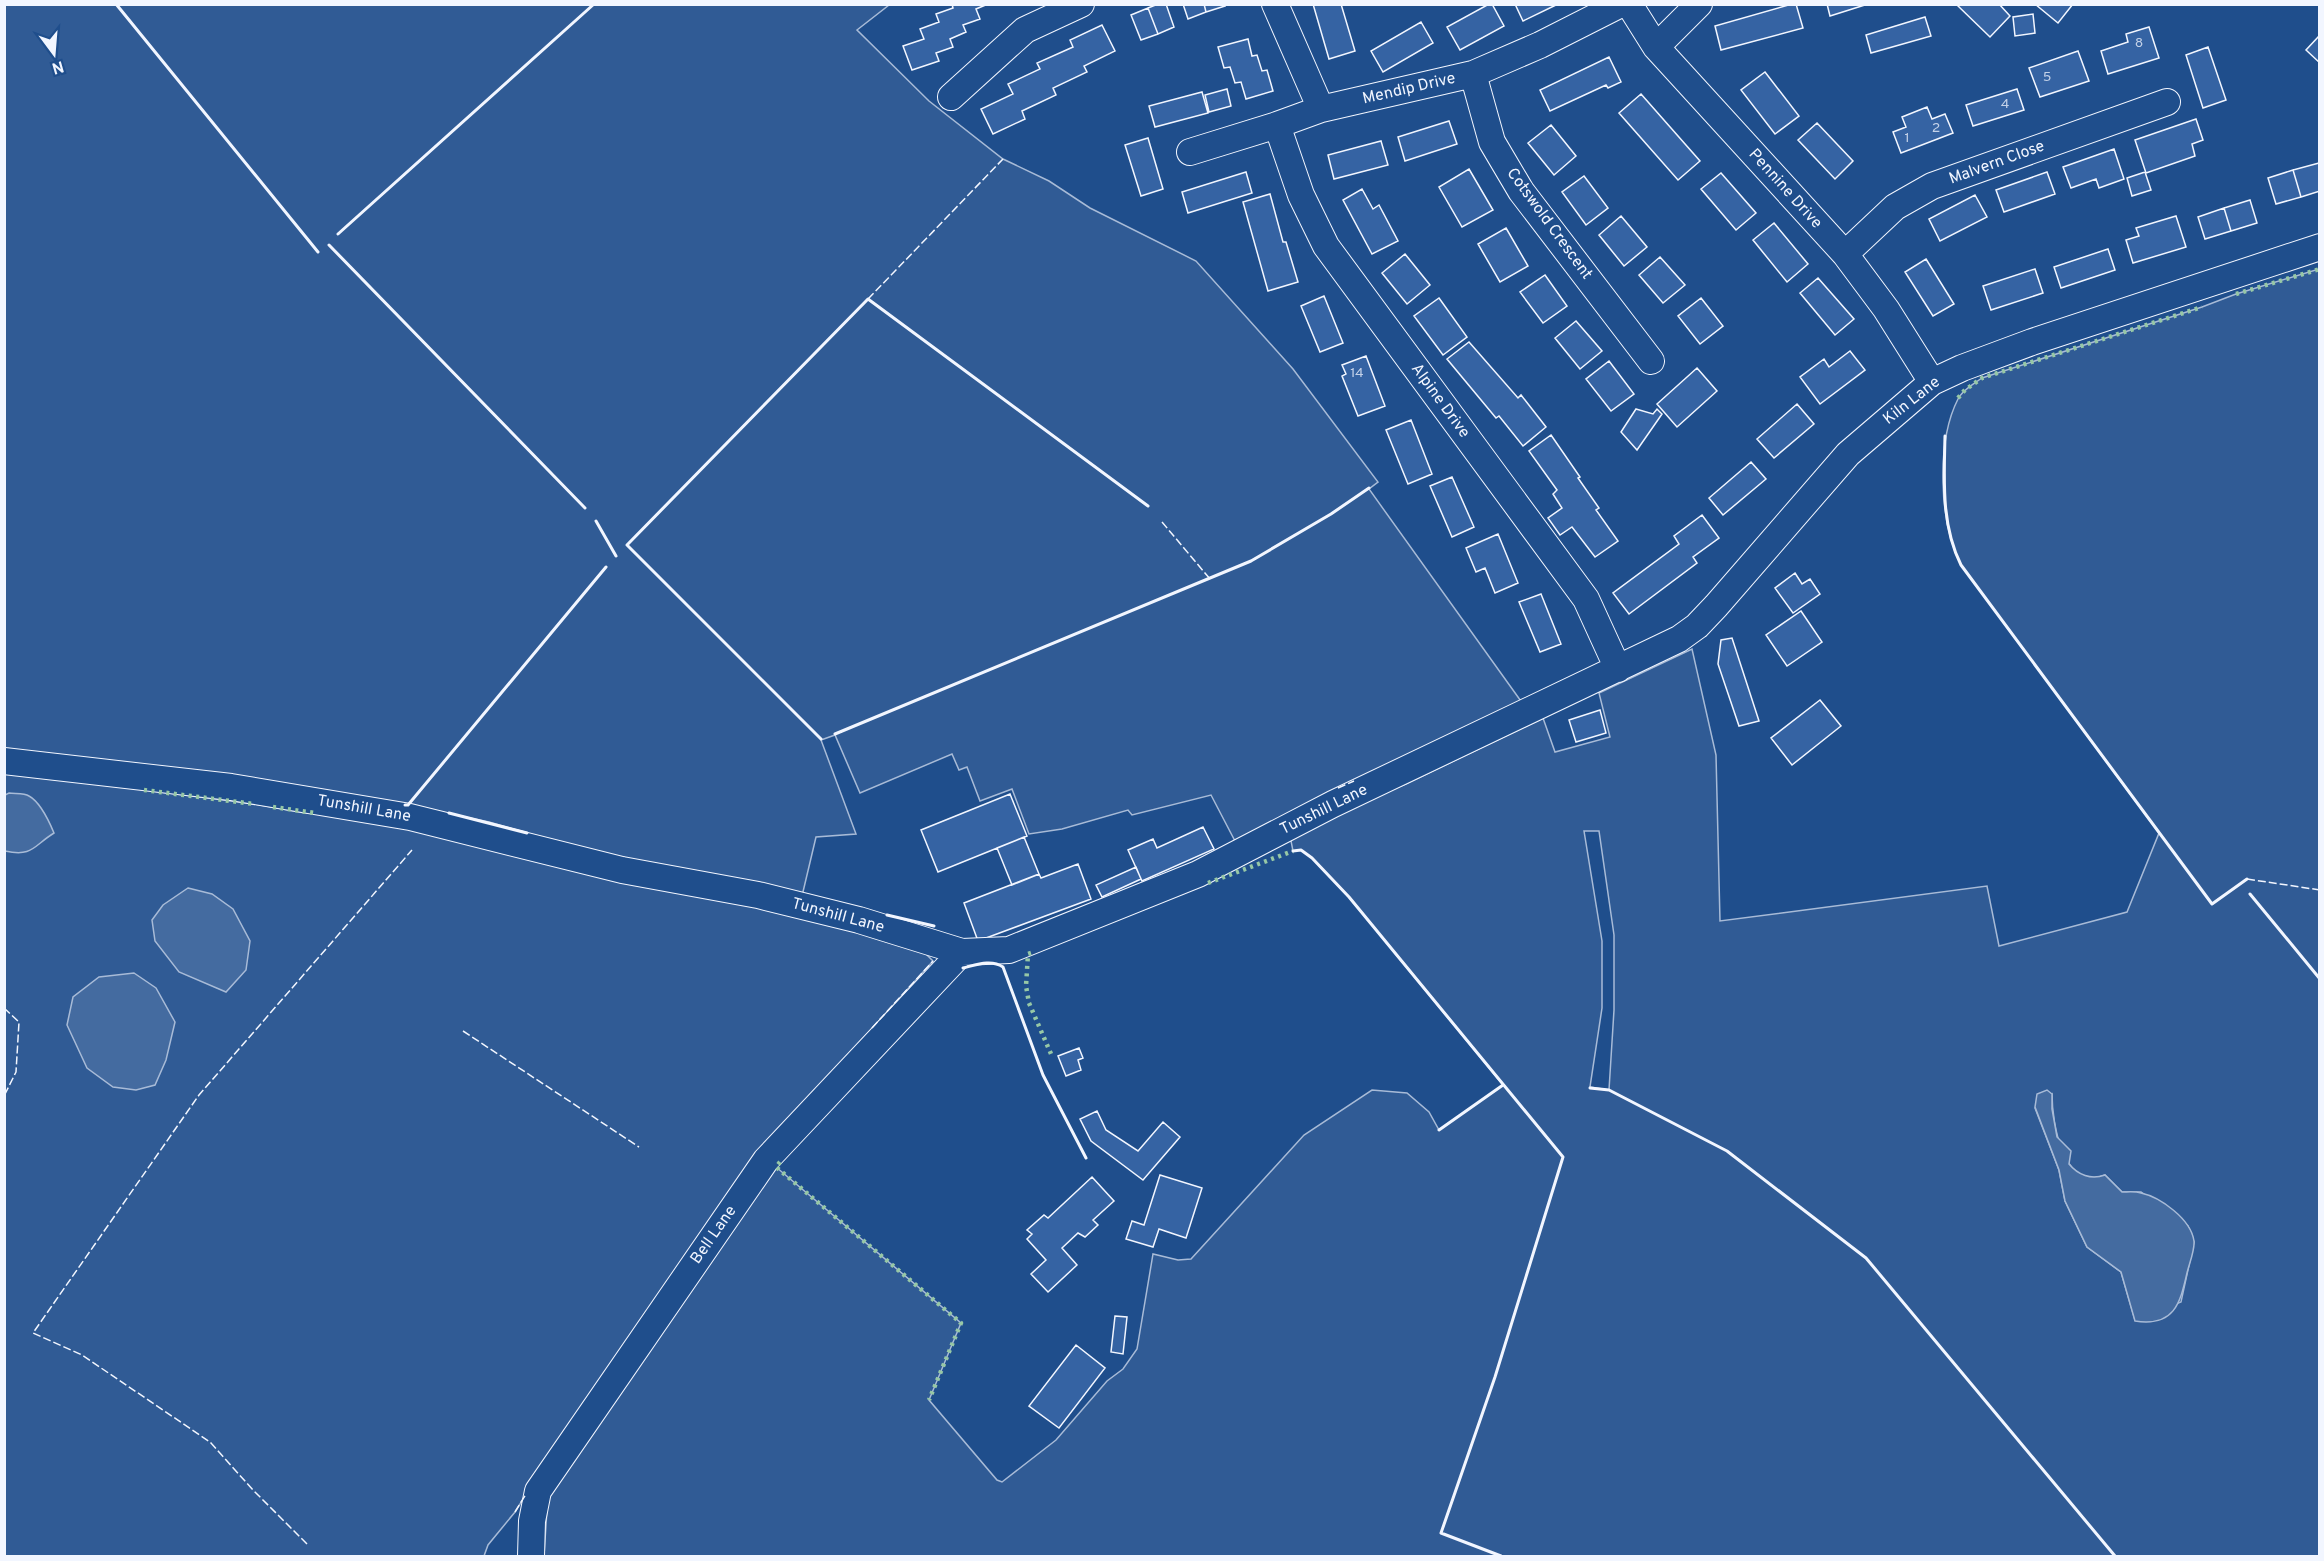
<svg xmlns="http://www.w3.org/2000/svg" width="2324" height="1561" viewBox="0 0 2324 1561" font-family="Overpass,sans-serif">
	<rect width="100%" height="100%" fill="#1f4e8c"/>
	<path fill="#305b95" stroke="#a8bbd7" stroke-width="1.5" fill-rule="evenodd" d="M4,5H889L857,30L929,101L1003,159L1049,181L1090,208L1196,261L1293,369L1378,482L1369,489L1523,704L1373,774L1346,784L1235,841L1211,795L1132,815L1128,810L1062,829L1029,834L1012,789L980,801L967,767L959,770L952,754L860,793L835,735L821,740L856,834L816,837L802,896L617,859L489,822L408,805L5,751Z
		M2319,269V1556H544L548,1494L776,1167L961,1323L929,1400L997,1480L1002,1482L1056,1440L1107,1381L1123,1369L1137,1349L1153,1254L1178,1260L1191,1259L1304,1135L1372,1090L1407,1093L1429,1112L1439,1130L1503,1085L1349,897L1312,858L1301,850L1293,851L1290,836L1352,805L1406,784L1543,718L1555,752L1610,737L1599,693L1692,649L1716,755L1720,921L1987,886L1999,946L2127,912L2159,833L1961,565C1939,523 1936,442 1958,399C1963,389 1974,384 1982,378L2202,307L2236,294ZM1584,831H1599L1614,935V1010L1609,1090L1590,1087L1602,1008V941ZM2052,1094C2052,1123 2063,1192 2105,1175L2122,1192H2141L2188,1226L2194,1242L2181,1302L2135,1320L2121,1272L2087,1247L2065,1201L2059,1170L2035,1108Z
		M5,772L254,804L305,813H348L713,895L921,949L933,961L765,1147L566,1431L515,1512L488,1545L484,1556H5Z"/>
	<path fill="#446ba0" stroke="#a8bbd7" stroke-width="1.5" d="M9,793C15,794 24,793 29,796C40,802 49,821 54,833C33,846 33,857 5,851V795Z
		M188,888L212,894L233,909L250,941L246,970L226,992L179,972L155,941L152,920L163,905Z
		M134,973L156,988L175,1022L166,1060L155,1085L136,1090L113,1087L87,1068L67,1025L73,997L99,977Z
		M2047,1090L2052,1094V1109L2057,1137L2071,1151L2069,1164C2078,1175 2091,1180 2105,1175L2122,1192C2128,1192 2135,1191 2141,1193C2160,1197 2191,1219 2194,1241C2195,1250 2189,1264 2187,1273C2180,1304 2174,1327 2135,1321L2121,1272L2087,1247L2065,1201L2059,1170L2035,1107L2037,1094Z"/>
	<path fill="#3563a3" stroke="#f2f6ff" stroke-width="1.5" d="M952,4H988L976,9L980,19L963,25L966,32L950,39L953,47L936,53L939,61L912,70L903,46L924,39L920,29L939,22L936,14L953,8Z
		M1158,4H1166L1174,27L1158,34L1148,8Z
		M1183,4H1204L1206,12L1188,19Z
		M1204,4H1224L1225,6L1206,12Z
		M1313,4H1341L1355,51L1329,59Z
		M1489,4H1492L1504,26L1460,50L1447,27Z
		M1515,4H1558L1523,21Z
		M1792,4H1796L1803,28L1721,50L1715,26Z
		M1827,4H1868L1830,16Z
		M1956,4H1999L2010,16L1990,37Z
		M2035,4H2073L2058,23Z
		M1148,8L1158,34L1141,40L1131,15Z
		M2033,14L2035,33L2015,36L2013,17Z
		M1925,17L1931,36L1871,53L1866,35Z
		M1421,22L1433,43L1383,72L1371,51Z
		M1102,25L1115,51L1084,66L1087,72L1053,88L1056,95L1022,111L1025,119L993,134L981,109L1013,94L1008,84L1040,69L1037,63L1073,47L1070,40Z
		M2149,27L2159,58L2108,74L2101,51L2128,42L2126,34Z
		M2320,35V63L2306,50Z
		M1248,39L1252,56L1257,55L1262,71L1267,70L1273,91L1246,99L1241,82L1235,83L1230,67L1224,68L1218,47Z
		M2208,47L2226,100L2203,108L2186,55Z
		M2078,51L2089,81L2040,97L2029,68Z
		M1609,57L1621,82L1608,88L1606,85L1550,111L1540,90Z
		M1765,72L1799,116L1775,134L1741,90Z
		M1227,89L1231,106L1209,112L1205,95Z
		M2017,89L2024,110L1973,126L1966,105Z
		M1202,92L1208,113L1155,127L1149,106Z
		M1641,94L1700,161L1678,180L1619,113Z
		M1927,107L1932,119L1945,114L1953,133L1901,153L1893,132L1906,127L1902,117Z
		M2196,119L2203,140L2192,144L2195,156L2146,173L2135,140Z
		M1449,121L1457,144L1405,161L1398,137Z
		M1817,123L1853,161L1835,179L1798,140Z
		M1551,125L1576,156L1554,175L1528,143Z
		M1148,138L1163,189L1141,196L1125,145Z
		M1381,141L1388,165L1334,179L1328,155Z
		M2114,149L2124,179L2099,188L2096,179L2071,188L2063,167Z
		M2319,163L2320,191L2301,197L2293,170Z
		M1469,169L1493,210L1462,227L1439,187Z
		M2293,170L2301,197L2276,204L2268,178Z
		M1246,172L1252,193L1188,213L1182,192Z
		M2047,172L2055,194L2004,212L1996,190Z
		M2145,172L2151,190L2132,196L2127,178Z
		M1721,173L1756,213L1736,230L1701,189Z
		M1584,176L1608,208L1586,225L1562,192Z
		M1362,189L1373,209L1379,205L1398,241L1372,254L1343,200Z
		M1270,194L1283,242H1286L1298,282L1268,291L1243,202Z
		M1975,195L1987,217L1940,241L1929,219Z
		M2250,200L2257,223L2231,231L2224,208Z
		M2224,208L2231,231L2205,239L2198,217Z
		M1621,216L1647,247L1624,266L1599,235Z
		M2176,216L2186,247L2133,263L2126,240L2139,236L2136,228Z
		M1774,223L1808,264L1787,282L1753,240Z
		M1506,228L1528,266L1500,282L1478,244Z
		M2108,249L2115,270L2061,288L2054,267Z
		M1405,254L1430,285L1407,304L1382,273Z
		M1660,257L1685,285L1663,303L1639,275Z
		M1926,259L1954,304L1933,316L1905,272Z
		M2035,269L2043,293L1991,310L1983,286Z
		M1545,275L1567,306L1543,323L1520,292Z
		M1818,278L1854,319L1835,335L1800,293Z
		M1324,296L1343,343L1320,352L1301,306Z
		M1439,298L1467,337L1443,355L1414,316Z
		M1701,298L1723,326L1700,344L1678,316Z
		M1576,321L1602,351L1580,369L1555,338Z
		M1469,342L1518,398L1521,395L1546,427L1523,446L1499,416L1496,418L1447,359Z
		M1850,351L1865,370L1820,404L1800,377L1824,359L1829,367Z
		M1366,356L1385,406L1358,416L1342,376L1346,374L1342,365Z
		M1609,361L1634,394L1611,411L1586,379Z
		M1697,368L1717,391L1677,427L1657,404Z
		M1797,404L1814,424L1774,458L1757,439Z
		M1636,409L1653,414L1657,409L1662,414L1637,450L1621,432Z
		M1411,420L1432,474L1408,484L1386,430Z
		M1551,435L1580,477L1578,478L1599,508L1596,510L1618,541L1595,557L1572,527L1560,535L1548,518L1562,508L1553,494L1557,490L1529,451Z
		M1751,462L1766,479L1723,515L1709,498Z
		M1452,477L1474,527L1452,537L1430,486Z
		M1702,515L1719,538L1693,557L1697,563L1629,614L1613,593L1679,544L1674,536Z
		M1498,534L1518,583L1495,593L1485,568L1476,572L1466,548Z
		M1795,573L1802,584L1810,579L1820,594L1793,613L1775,588Z
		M1541,594L1561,644L1540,652L1519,602Z
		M1801,611L1822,642L1787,666L1766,635Z
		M1732,638L1759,721L1739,726L1718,664L1721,640Z
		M1820,700L1841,726L1792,765L1771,738Z
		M1600,710L1606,733L1576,742L1569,720Z
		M1010,794L1027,836L938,872L921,830Z
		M1203,827L1214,849L1142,881L1128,850L1153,839L1157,848Z
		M1024,837L1039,874L1012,885L997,848Z
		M1078,864L1091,899L978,941L964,903L1039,874L1041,878Z
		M1136,867L1141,879L1102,897L1096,885Z
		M1079,1048L1083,1058L1078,1060L1081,1070L1066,1076L1058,1056Z
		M1097,1111L1106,1130L1138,1151L1163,1122L1180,1137L1143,1180L1091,1141L1080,1119Z
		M1160,1175L1202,1188L1186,1238L1159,1229L1153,1247L1126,1239L1132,1221L1144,1225Z
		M1092,1177L1114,1201L1093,1220L1098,1225L1085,1237L1078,1233L1062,1248L1077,1265L1048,1292L1031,1274L1046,1260L1027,1239L1032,1234L1027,1230L1044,1215L1048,1218Z
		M1115,1316L1127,1317L1123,1354L1111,1352Z
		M1076,1345L1105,1368L1059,1428L1029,1406Z"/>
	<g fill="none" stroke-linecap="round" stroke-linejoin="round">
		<g stroke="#f2f6ff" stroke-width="28">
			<path id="minor" d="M1275,4L1321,109
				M1629,4L1656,47L1845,254L1886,309L1932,382
				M1656,47L1699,4
				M1473,74L1492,142L1521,191L1651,361
				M951,97L1025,30L1081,4
				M1277,125L1301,195L1326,246L1586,599L1618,669
				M1190,152L1277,125L1321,109L1473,74L1540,45L1621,4
				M1845,254L1895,207L1932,186L2167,102
				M4,761L231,787L410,817L622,870L758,895L859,920L962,952L1009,950L1198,874L1333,804L1679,639L1697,626L1716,606L1848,454L1932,382L1962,368L2032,342L2320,247
				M531,1556L532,1521L538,1491L766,1160L962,952"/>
		</g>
		<use href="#minor" stroke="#1f4e8c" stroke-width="26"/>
		<path stroke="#97c8a6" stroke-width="4.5" stroke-dasharray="3 4.5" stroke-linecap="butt" d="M2236,294L2320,269
			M1958,398L1965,390L1982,378L2202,307
			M144,790L254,804
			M273,807L315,813
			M1208,883L1293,851
			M1031,953L1028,954L1026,986L1029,1003L1051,1054
			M780,1162L776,1167L961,1323L929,1400"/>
		<path stroke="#f2f6ff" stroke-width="1.5" stroke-dasharray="8 3" stroke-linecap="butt" d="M868,299L1003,159
			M1162,522L1210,579
			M1338,788L1354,781
			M2247,879L2320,890
			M4,1008L19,1022L16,1072L4,1096
			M872,1028L933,961
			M463,1031L639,1147
			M515,1512L526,1494
			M307,1544L253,1490L210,1442L82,1355L33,1333L199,1095L412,850"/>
		<path stroke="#f2f6ff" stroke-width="3" d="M116,4L318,252
			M338,234L594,4
			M329,245L585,508
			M1945,436C1944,480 1941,525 1961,565L2212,904L2247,879
			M596,521L616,556
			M835,734L1251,561L1331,514L1369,488
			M821,739L627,545L868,299L1148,506
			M405,805H408L606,567
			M449,813L527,833
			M1293,851L1301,850L1312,858L1349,897L1563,1157L1495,1377L1441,1533L1501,1556
			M2250,894L2320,979
			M887,915L934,926
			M963,968C976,965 991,959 1003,967L1043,1075L1086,1158
			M1590,1088L1609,1090L1727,1151L1866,1258L2115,1556
			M1439,1130L1503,1085"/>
	</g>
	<g text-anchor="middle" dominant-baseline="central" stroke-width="4.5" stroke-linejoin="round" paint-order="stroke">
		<g font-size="14" fill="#c3d1e8">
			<text x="2139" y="43">8</text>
			<text x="2047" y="77">5</text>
			<text x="2005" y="104">4</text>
			<text x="1936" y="128">2</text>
			<text x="1907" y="138">1</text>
			<text x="1357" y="373">14</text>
		</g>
		<g font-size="16" fill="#f2f6ff" stroke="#1f4e8c">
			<text transform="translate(1409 89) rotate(-13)">Mendip Drive</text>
			<text transform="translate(1997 163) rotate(-20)">Malvern Close</text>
			<text transform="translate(1785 189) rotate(48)">Pennine Drive</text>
			<text transform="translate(1549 224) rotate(54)">Cotswold Crescent</text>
			<text transform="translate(1440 401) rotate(54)">Alpine Drive</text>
			<text transform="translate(1912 401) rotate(-38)">Kiln Lane</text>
			<text transform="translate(364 809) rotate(10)">Tunshill Lane</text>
			<text transform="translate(1324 810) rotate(-26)">Tunshill Lane</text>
			<text transform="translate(838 916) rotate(15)">Tunshill Lane</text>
			<text transform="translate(714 1235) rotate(-55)">Bell Lane</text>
		</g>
	</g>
	<rect width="2324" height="1561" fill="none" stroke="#f2f6ff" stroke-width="12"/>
	<g transform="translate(54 54) rotate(164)" stroke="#1f4e8c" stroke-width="4.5" paint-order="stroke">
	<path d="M0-4.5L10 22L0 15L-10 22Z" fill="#f2f6ff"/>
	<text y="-9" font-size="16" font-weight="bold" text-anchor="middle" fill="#f2f6ff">N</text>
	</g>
</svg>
